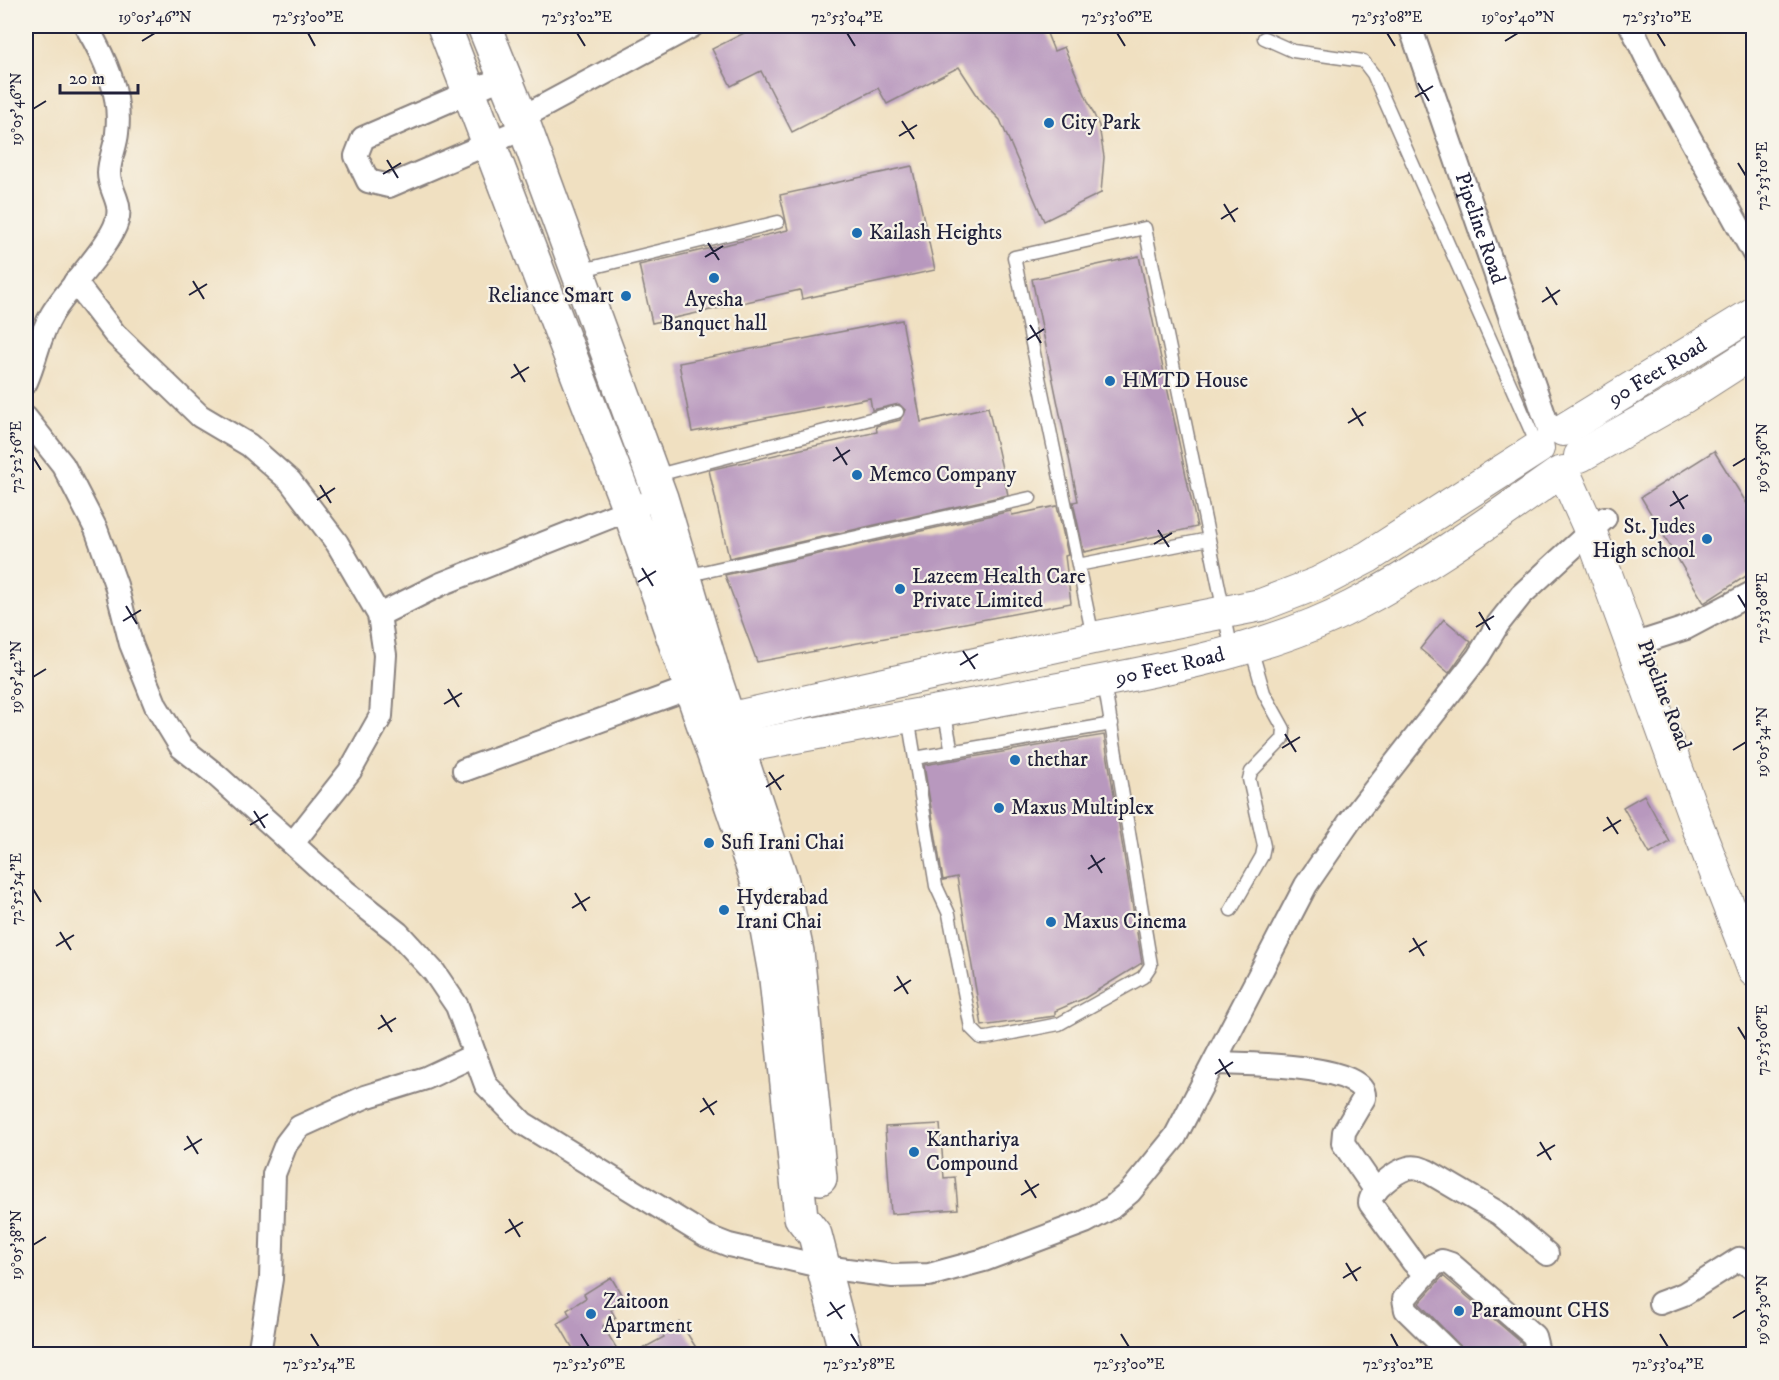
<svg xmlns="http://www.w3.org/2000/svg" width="1779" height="1380" viewBox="0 0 1779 1380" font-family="'IM FELL DW Pica',serif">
	<rect width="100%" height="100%" fill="#f7f3e8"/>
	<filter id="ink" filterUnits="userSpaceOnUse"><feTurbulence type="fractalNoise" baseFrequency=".0167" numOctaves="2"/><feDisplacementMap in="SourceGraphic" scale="12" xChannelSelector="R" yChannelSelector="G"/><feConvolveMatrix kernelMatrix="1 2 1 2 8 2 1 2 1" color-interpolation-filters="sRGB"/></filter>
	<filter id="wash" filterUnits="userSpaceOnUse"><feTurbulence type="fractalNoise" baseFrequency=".008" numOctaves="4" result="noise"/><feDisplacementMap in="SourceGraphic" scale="24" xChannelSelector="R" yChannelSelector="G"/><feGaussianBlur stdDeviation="1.35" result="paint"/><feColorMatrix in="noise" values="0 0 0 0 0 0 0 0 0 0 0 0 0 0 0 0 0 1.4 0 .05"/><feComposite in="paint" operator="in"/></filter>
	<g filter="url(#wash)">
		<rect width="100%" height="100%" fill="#f0e0c1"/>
		<g id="blocks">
			<path fill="#b898be" d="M758,26H1044L1054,51L1064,47L1099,126L1104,157L1101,193L1044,221L1000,120L979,98L959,67L887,104L878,88L792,132L761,71L731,86L712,49Z
				M912,166L935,270L802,299L800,290L652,323L639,265L788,230L780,195Z
				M1139,256L1197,527L1084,552L1073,502L1078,501L1032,279Z
				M902,320L921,422L988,407L1008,495L729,558L709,470L877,432L876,426L900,420L905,410L899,404L872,410L870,398L692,432L679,363Z
				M1714,451L1754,515V571L1704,603L1641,497Z
				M1057,506L1068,555L1065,556L1071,603L757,662L725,575L1011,511L1012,515Z
				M1444,619L1471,642L1449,673L1420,649Z
				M1104,735L1142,963L1085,998L1055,1011V1016L982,1026L957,877L943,880L924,765Z
				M1644,795L1670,842L1650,854L1623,807Z
				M940,1124L944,1178L955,1177L958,1209L891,1214L885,1127Z
				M1443,1276L1522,1343L1518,1354H1468L1419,1303Z
				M611,1277L625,1301L611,1310L616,1318L603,1326L620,1354H576L558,1323L570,1316L567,1310L586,1298L584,1294Z
				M680,1322L700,1354H633L664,1337L662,1333Z"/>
		</g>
	</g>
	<g filter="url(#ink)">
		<use href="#blocks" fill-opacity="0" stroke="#89817e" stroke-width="1.5"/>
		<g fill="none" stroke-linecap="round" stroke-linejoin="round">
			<g stroke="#89817e" stroke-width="15">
				<path id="lane" d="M1264,38L1293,51L1363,61L1373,74L1538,447
					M578,271L778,222
					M654,476L897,412
					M1078,565L1209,539
					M685,576L1030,498
					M1093,637L1014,257L1145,228L1232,651
					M944,710L952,752
					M908,717L936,886L949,914L971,1028L981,1038H987L1059,1024L1143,977L1151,965L1104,682
					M915,758L1112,724
					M1231,910L1262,856L1264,846L1249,779L1251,772L1283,739L1284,729L1264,693L1251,648"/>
			</g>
			<g stroke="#89817e" stroke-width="26">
				<g id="street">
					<path id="s1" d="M1410,26L1550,432"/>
					<path d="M1631,26L1655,75L1754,254"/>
					<path d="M504,77L363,138L356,156L368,181L389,186L525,128"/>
					<path d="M521,118L692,26"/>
					<path d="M75,282L114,333L200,416L249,445L290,481L337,543L379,615L385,655L381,716L350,771L293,843"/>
					<path d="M26,382C36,360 39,335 52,314C67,289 110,246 117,221C123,202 109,191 109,173C109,160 116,146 117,133C122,94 105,58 86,26"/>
					<path d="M26,418L63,465L96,529L116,585L131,644L156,706L181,747L215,774L345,891L398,933L434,972L457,1006L486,1085L523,1123L706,1236L729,1245L824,1267L893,1276L929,1275L984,1260L1085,1222L1111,1208L1130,1192L1175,1137L1306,885L1350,821L1478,657L1498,624L1521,595L1605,518"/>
					<path d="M379,615L441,584L643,504"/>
					<path d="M1633,645L1686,628L1754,592"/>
					<path d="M464,770L703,683"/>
					<path d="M1214,1063C1238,1064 1368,1063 1364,1098L1344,1132L1343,1143L1376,1191"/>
					<path d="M1425,1274L1413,1262L1370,1203C1370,1191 1396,1171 1408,1168C1415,1166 1420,1168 1427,1171L1500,1214L1547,1254"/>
					<path d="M1660,1303L1684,1294L1739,1259L1754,1269"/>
					<path d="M259,1354L271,1279L274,1174L286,1144L299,1127L365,1097L426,1078L475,1055"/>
					<path d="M1451,1354L1406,1310L1404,1299L1434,1265L1442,1261L1451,1264L1534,1336L1537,1348L1531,1354"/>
				</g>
			</g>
			<g stroke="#89817e" stroke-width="34">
				<g id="secondary">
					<path id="s2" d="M1563,430L1754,313"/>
					<path d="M1580,456L1684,397L1754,352"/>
					<path d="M1564,472L1590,530L1698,827L1754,971"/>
					<path d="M704,724L1093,638L1261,605L1318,583L1368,557L1538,448"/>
					<path id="s3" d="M714,752C819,732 925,713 1031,694C1132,676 1262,654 1353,606C1426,568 1492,520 1559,473"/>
				</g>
			</g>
			<g stroke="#89817e" stroke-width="36">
				<path id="primary" d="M444,26L629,509L759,885L776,979L801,1217L815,1235L846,1354
					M484,26L525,128L661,498L715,679L782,881L797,952L820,1178"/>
			</g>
			<use href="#lane" stroke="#fff" stroke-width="12"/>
			<use href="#street" stroke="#fff" stroke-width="22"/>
			<use href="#secondary" stroke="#fff" stroke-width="32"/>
			<use href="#primary" stroke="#fff" stroke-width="33"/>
		</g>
	</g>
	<path fill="none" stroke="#22223b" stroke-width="2" d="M308,33L315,46M577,33L585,46M847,33L855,46M1117,33L1125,46M1387,33L1395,46M1657,33L1665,46M142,41L155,33M1505,41L1518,33M1418,83L1429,101M1415,97L1433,86M33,109L46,101M902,121L914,139M899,136L917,125M387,160L398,178M1738,163L1746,176M383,174L401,163M1224,204L1235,222M1221,219L1238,208M708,243L719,260M705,257L723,246M193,281L204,299M1546,287L1557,305M189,295L207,284M1542,302L1560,290M1030,325L1041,343M1027,340L1044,329M514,364L525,382M511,378L529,367M1352,408L1363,426M1348,423L1366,412M836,447L847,465M33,457L41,470M833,461L850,450M1733,466L1746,458M320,485L331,503M1673,491L1684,509M317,500L335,488M1670,506L1688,495M1158,530L1169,547M1154,544L1172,533M642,568L653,586M638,582L656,571M1738,595L1746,608M126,606L137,624M1479,612L1490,630M123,621L141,610M1476,627L1494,616M963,651L975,669M960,665L978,654M33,677L46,669M448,689L459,707M444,704L462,693M1285,734L1296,752M1282,748L1300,737M1733,750L1746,742M769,772L781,790M766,787L784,775M254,811L265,828M1607,817L1618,834M250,825L268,814M1603,831L1621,820M1091,855L1102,873M1088,869L1105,858M33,889L41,902M575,893L586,911M572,908L590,897M60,932L71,950M1413,938L1424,956M56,946L74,935M1409,952L1427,941M897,976L908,994M894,991L911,980M381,1015L392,1032M1738,1027L1746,1040M378,1029L396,1018M1219,1059L1230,1077M1215,1074L1233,1062M703,1098L714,1115M700,1112L717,1101M187,1136L198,1154M1540,1142L1551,1160M184,1150L202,1139M1537,1156L1555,1145M1025,1180L1036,1198M1021,1195L1039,1184M509,1219L520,1237M505,1233L523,1222M33,1245L46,1237M1346,1263L1357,1281M1343,1278L1361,1267M830,1302L842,1319M827,1316L845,1305M1733,1318L1746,1310M311,1334L319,1347M581,1334L589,1347M851,1334L859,1347M1121,1334L1129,1347M1391,1334L1398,1347M1660,1334L1668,1347"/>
	<g fill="#1f6fb2" stroke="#f7f3e8" stroke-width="2">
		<circle cx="1049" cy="123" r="6"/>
		<circle cx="857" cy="233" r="6"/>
		<circle cx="714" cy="278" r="6"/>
		<circle cx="626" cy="296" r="6"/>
		<circle cx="1110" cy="381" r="6"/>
		<circle cx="857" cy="475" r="6"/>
		<circle cx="1707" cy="539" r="6"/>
		<circle cx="900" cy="589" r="6"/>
		<circle cx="1015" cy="760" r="6"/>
		<circle cx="999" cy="808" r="6"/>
		<circle cx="709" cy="843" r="6"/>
		<circle cx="724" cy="910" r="6"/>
		<circle cx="1051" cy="922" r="6"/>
		<circle cx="914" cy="1152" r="6"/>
		<circle cx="1459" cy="1311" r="6"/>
		<circle cx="591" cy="1314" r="6"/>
	</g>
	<g text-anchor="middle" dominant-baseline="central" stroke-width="4.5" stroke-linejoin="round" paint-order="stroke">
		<g font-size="21" fill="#22223b" stroke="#f7f3e8" text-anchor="start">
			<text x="1061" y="123">City Park</text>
			<text x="869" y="233">Kailash Heights</text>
			<text x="614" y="296" text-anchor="end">Reliance Smart</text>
			<text x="714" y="300" text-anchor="middle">Ayesha<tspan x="714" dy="24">Banquet hall</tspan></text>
			<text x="1122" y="381">HMTD House</text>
			<text x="869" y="475">Memco Company</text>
			<text x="1695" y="527" text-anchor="end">St. Judes<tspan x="1695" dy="24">High school</tspan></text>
			<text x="912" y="577">Lazeem Health Care<tspan x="912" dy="24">Private Limited</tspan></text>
			<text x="1027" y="760">thethar</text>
			<text x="1011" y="808">Maxus Multiplex</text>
			<text x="721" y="843">Sufi Irani Chai</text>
			<text x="736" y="898">Hyderabad<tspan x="736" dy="24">Irani Chai</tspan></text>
			<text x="1063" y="922">Maxus Cinema</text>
			<text x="926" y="1140">Kanthariya<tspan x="926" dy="24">Compound</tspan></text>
			<text x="603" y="1302">Zaitoon<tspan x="603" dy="24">Apartment</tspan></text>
			<text x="1471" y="1311">Paramount CHS</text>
		</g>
		<g font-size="21" fill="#22223b" stroke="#f7f3e8">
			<text stroke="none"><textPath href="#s1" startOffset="214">Pipeline Road</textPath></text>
			<text stroke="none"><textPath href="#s2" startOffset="111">90 Feet Road</textPath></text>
			<text stroke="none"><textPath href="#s3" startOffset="464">90 Feet Road</textPath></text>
			<text transform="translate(1664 695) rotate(69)">Pipeline Road</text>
		</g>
	</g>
	<rect width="1779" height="1380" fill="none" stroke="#f7f3e8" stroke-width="66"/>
	<path d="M60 84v9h78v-9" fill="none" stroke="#22223b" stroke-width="3"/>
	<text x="69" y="84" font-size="18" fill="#22223b" stroke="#f7f3e8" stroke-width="4.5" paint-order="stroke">20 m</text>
	<rect x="33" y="33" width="1713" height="1314" fill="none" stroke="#22223b" stroke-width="2"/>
	<g font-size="15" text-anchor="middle" fill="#22223b">
		<text x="155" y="22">19°05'46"N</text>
		<text x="308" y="22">72°53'00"E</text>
		<text x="577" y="22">72°53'02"E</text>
		<text x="847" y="22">72°53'04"E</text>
		<text x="1117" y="22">72°53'06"E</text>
		<text x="1387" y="22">72°53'08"E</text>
		<text x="1518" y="22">19°05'40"N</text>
		<text x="1657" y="22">72°53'10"E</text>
		<text transform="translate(16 109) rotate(-90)" y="5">19°05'46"N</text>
		<text transform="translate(1762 176) rotate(-90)" y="5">72°53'10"E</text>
		<text transform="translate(16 457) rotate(-90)" y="5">72°52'56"E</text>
		<text transform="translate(1762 458) rotate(-90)" y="5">19°05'36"N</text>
		<text transform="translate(1762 608) rotate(-90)" y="5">72°53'08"E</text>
		<text transform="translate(16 677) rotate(-90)" y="5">19°05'42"N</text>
		<text transform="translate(1762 742) rotate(-90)" y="5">19°05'34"N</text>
		<text transform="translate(16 889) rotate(-90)" y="5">72°52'54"E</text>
		<text transform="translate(1762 1040) rotate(-90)" y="5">72°53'06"E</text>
		<text transform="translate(16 1245) rotate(-90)" y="5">19°05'38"N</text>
		<text transform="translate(1762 1310) rotate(-90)" y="5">19°05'30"N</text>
		<text x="319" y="1369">72°52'54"E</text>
		<text x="589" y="1369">72°52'56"E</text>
		<text x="859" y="1369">72°52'58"E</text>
		<text x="1129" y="1369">72°53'00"E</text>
		<text x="1398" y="1369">72°53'02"E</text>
		<text x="1668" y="1369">72°53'04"E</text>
	</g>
</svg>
